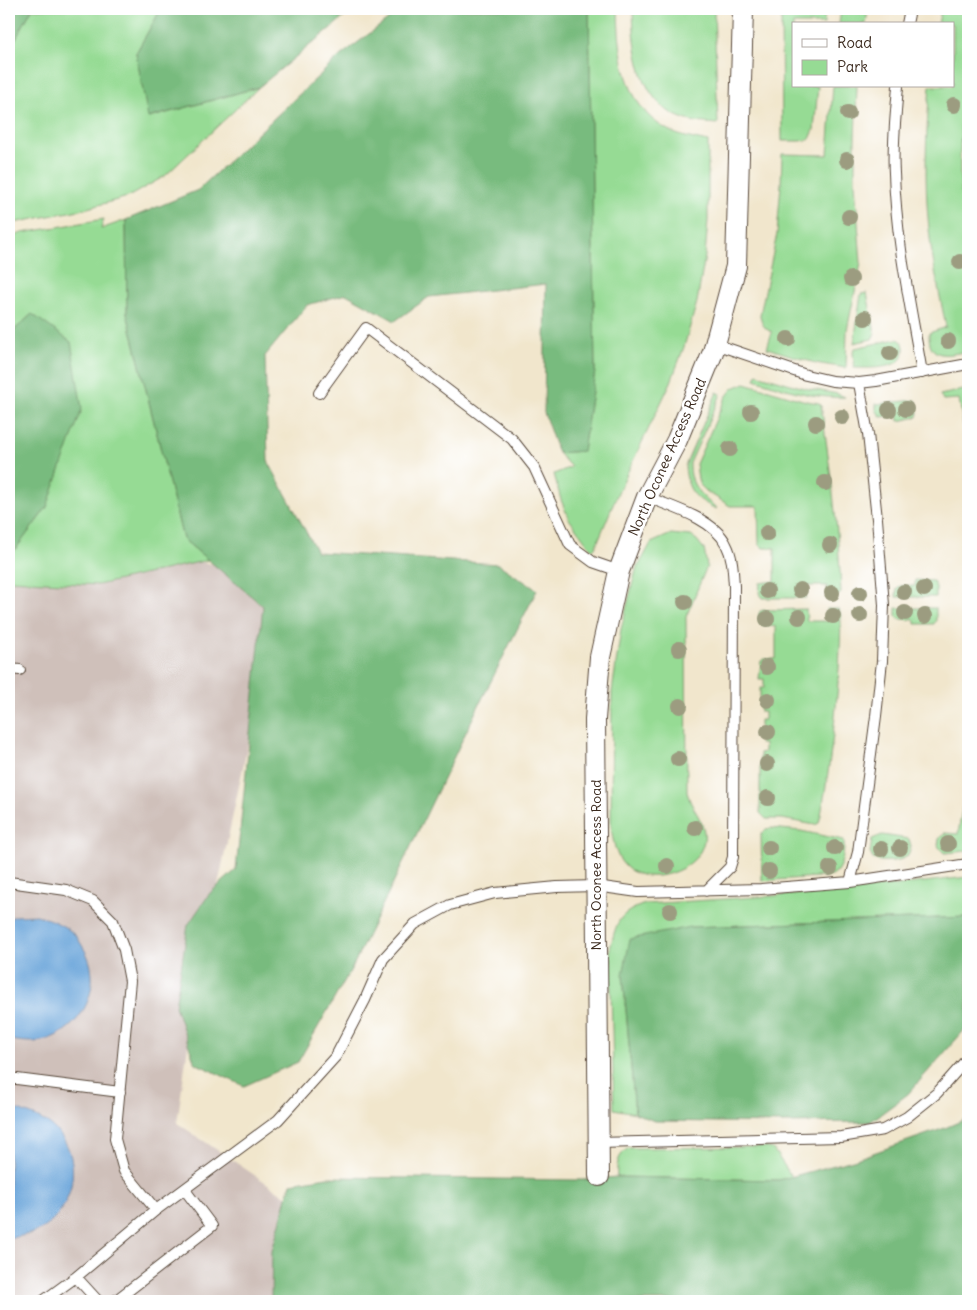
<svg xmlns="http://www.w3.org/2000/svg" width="977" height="1310" viewBox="0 0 977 1310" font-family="Delius,sans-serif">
	<rect width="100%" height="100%" fill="#fff"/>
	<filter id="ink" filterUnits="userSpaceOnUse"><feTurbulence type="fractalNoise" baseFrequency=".02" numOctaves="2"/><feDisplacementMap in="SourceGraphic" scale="10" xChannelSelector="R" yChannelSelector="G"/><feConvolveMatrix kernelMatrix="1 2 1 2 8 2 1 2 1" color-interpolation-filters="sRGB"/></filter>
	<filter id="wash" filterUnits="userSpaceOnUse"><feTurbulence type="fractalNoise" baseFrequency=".0096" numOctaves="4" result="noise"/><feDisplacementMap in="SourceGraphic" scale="20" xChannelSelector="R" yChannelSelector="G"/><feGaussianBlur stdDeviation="1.12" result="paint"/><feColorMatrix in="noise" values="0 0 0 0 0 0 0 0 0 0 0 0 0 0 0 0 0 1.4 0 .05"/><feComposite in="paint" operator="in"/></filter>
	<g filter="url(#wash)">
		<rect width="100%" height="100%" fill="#f1e6cc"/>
		<path fill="#cfc0ba" d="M54,533L283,578L196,989L177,1123L299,1205L297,1301H9V569Z"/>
		<path fill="#96db94" stroke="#688259" d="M32,9H161L136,53L149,118L259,87L165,176L128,197L84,209L9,224V51Z
			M589,9H618C619,53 624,107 668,130C680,137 695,139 708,142V220L705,256L697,302L684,347L671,382L619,490L596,546L592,550L569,519L561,500L554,474L571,467L558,453L583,451L595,371Z
			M633,9H714L718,124C707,123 695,123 684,119C639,104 634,50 633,9Z
			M781,9H825L824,24H793V86H818L814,130L810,139L801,141H782Z
			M841,9H868L866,24H839Z
			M941,9H968C968,63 959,118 960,172C961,202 966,231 968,260C971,290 968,321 968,351C949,355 928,361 929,333L946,327C940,295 932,262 929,229C924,181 926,133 930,86H953V24H938Z
			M833,86H857L855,140V183L861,263L847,330L846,368L815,363L767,348L772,332C764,329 761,323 760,315L777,234L781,184L782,154L828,155Z
			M104,219L101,229L126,220L127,313L183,539L208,560L98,585L9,580V558L47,507L32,314L9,335V238L22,233Z
			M867,293L875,333L872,339L854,343L861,294Z
			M896,339C901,340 903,341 904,347C907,371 869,368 854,368L853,351L855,348Z
			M757,374L804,388L838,394L845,397C813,399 785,389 755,379Z
			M745,383L806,401L819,403L821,405C830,468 839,530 841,593L836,598H827V586H806V598H763L759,593L760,583L775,581V548H763L759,544L758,506H730L706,491L700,485L698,479L696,464L726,397L733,388Z
			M968,389V454L959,399L943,400L940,395Z
			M717,392L721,394L690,463C689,484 700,496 717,508L716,509C694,498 687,491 685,466Z
			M916,400L918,413L917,417L899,421L898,415L881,417L876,410V404Z
			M671,534L691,536L697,540L704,549L707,566L686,617L687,791C690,809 707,821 704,841C699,872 646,888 625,866C615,856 613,840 611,826L612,692L621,629L637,566L639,565L651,543Z
			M915,580L933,581L936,587V597H896L897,588L900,586H915Z
			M896,608H936V620L934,624H915V620L900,619L896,616Z
			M806,609L807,621H828L827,609H839L841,616C840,683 833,749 821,815L819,823L815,825L782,819H766L760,813V753L764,752V744H760V720H764V712H760V688H764V679H759L761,661L764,659H776V627L762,625C758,621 758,616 760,611L764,610Z
			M968,773V851L944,853L938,846L939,839L944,833L958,834Z
			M771,828L801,831L844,840C845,851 842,871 831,876L762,881L761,834L766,829Z
			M882,835L909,839L911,846L908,856C899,862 882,863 873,859L870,853L872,839Z
			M968,877V917L691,927L623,975L635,1113L614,1109L610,949C617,922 617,914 645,904L836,892Z
			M764,1147L773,1149L792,1177L779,1180L617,1177C616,1165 618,1154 629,1148Z"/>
		<path fill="#78bb7e" stroke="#5a724e" d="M9,9H32L9,51Z
			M161,9H354L259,87L148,118L136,53Z
			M402,9H589L595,371L583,451L558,453L544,413L546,284L429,297L395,321L346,294L307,305L265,356L268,461L317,552L498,564L537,590L481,701L353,966L298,1062L244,1086L195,1063L175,1006L188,925L210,893L236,870L263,606L183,539L127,313L126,220L198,190L340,56Z
			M32,314L71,342L82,409L47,507L9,558V335Z
			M968,917V1026L908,1094L870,1122L782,1123L654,1121L635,1113L623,975L630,939L691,927Z
			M968,1118V1301H271L272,1251L291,1183L327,1177L582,1180L617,1177L779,1180L853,1160L945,1128Z"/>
		<path fill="#6aa5da" stroke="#52687c" d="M37,915C51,920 63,924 74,934C77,937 80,942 83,947C104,980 87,1024 51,1038C38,1044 24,1042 10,1040L9,919L15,916Z
			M18,1110C32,1115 44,1119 55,1129C82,1155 76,1199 50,1223C40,1233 25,1235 11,1238H9V1111Z"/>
	</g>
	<g filter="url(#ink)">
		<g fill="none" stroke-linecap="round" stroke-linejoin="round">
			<g stroke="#564638" stroke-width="12">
				<path id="service" d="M907,24L910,9
					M898,86C896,115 892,145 894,173C896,241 911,307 922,373
					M715,344L806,375L832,381L859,383L876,381L968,364
					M319,393L366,328L512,439L534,467L570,545L593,562L619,571
					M647,497C672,507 714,519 726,544C733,557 733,572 734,586L733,857L730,867L706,891
					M9,669L20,670
					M9,882L66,890L93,901L113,921L124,950L130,981L115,1139L124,1171L156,1210
					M850,882L858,852L876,716L882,661L884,605L877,519L868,434L859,383
					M9,1078L120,1092
					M598,1143L841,1137L883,1130L907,1117L937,1093L968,1058
					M76,1277L98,1301
					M43,1301L76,1277L156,1210L278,1120L336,1056L365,1000L383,959L415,924L450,905L495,893L557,887L596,886L638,892L761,889L850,882L968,864
					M115,1301L212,1226L185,1190"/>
			</g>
			<g stroke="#564638" stroke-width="22">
				<path id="minor" d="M599,1176L595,719L600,657L619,571L647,497L677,440L713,352L736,266L743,9"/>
			</g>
			<use href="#service" stroke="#fff" stroke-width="10"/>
			<use href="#minor" stroke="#fff" stroke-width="20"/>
		</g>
		<g fill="#9c9c80">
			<circle cx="954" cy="105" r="8"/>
			<circle cx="848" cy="113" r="8"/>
			<circle cx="847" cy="160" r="8"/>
			<circle cx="849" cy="217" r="8"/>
			<circle cx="960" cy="262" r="8"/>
			<circle cx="851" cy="279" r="8"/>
			<circle cx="865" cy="318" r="8"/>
			<circle cx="788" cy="339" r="8"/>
			<circle cx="948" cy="341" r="8"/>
			<circle cx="890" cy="353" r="8"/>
			<circle cx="906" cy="409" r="8"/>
			<circle cx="889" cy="410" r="8"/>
			<circle cx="751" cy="412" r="8"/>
			<circle cx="842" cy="417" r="8"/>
			<circle cx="816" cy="423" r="8"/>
			<circle cx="730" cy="449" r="8"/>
			<circle cx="825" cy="483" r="8"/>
			<circle cx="767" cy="533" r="8"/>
			<circle cx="830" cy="545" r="8"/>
			<circle cx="924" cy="589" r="8"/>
			<circle cx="800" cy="590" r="8"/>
			<circle cx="767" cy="591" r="8"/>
			<circle cx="904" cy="592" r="8"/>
			<circle cx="832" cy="593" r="8"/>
			<circle cx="860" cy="593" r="8"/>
			<circle cx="685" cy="602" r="8"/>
			<circle cx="905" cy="613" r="8"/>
			<circle cx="860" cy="615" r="8"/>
			<circle cx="833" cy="616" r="8"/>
			<circle cx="925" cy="616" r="8"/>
			<circle cx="799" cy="617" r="8"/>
			<circle cx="767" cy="619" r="8"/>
			<circle cx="679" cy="649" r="8"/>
			<circle cx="767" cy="667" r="8"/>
			<circle cx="768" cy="700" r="8"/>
			<circle cx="680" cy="706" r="8"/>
			<circle cx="768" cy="732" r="8"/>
			<circle cx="678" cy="759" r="8"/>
			<circle cx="767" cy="764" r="8"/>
			<circle cx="768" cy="798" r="8"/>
			<circle cx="695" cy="828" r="8"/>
			<circle cx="948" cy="844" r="8"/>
			<circle cx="769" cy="848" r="8"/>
			<circle cx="835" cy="848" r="8"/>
			<circle cx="900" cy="848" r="8"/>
			<circle cx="881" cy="849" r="8"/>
			<circle cx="667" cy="866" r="8"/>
			<circle cx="830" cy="868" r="8"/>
			<circle cx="769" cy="871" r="8"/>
			<circle cx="670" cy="911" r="8"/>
		</g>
	</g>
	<g text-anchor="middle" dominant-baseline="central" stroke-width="5" stroke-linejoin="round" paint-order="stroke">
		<g font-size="14" fill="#3b2a1e" stroke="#fff">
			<text transform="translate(667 457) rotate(-66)">North Oconee Access Road</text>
			<text transform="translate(596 865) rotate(-90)">North Oconee Access Road</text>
		</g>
	</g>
	<rect width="977" height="1310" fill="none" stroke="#fff" stroke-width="30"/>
	<rect x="792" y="22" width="162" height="65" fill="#ffffff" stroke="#b1aaa5"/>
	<rect x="802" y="39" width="25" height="8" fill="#ffffff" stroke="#b1aaa5"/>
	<text x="837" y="48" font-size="15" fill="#3b2a1e">Road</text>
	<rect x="802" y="60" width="25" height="15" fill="#96db94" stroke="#b1aaa5"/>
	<text x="837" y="72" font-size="15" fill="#3b2a1e">Park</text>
</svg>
